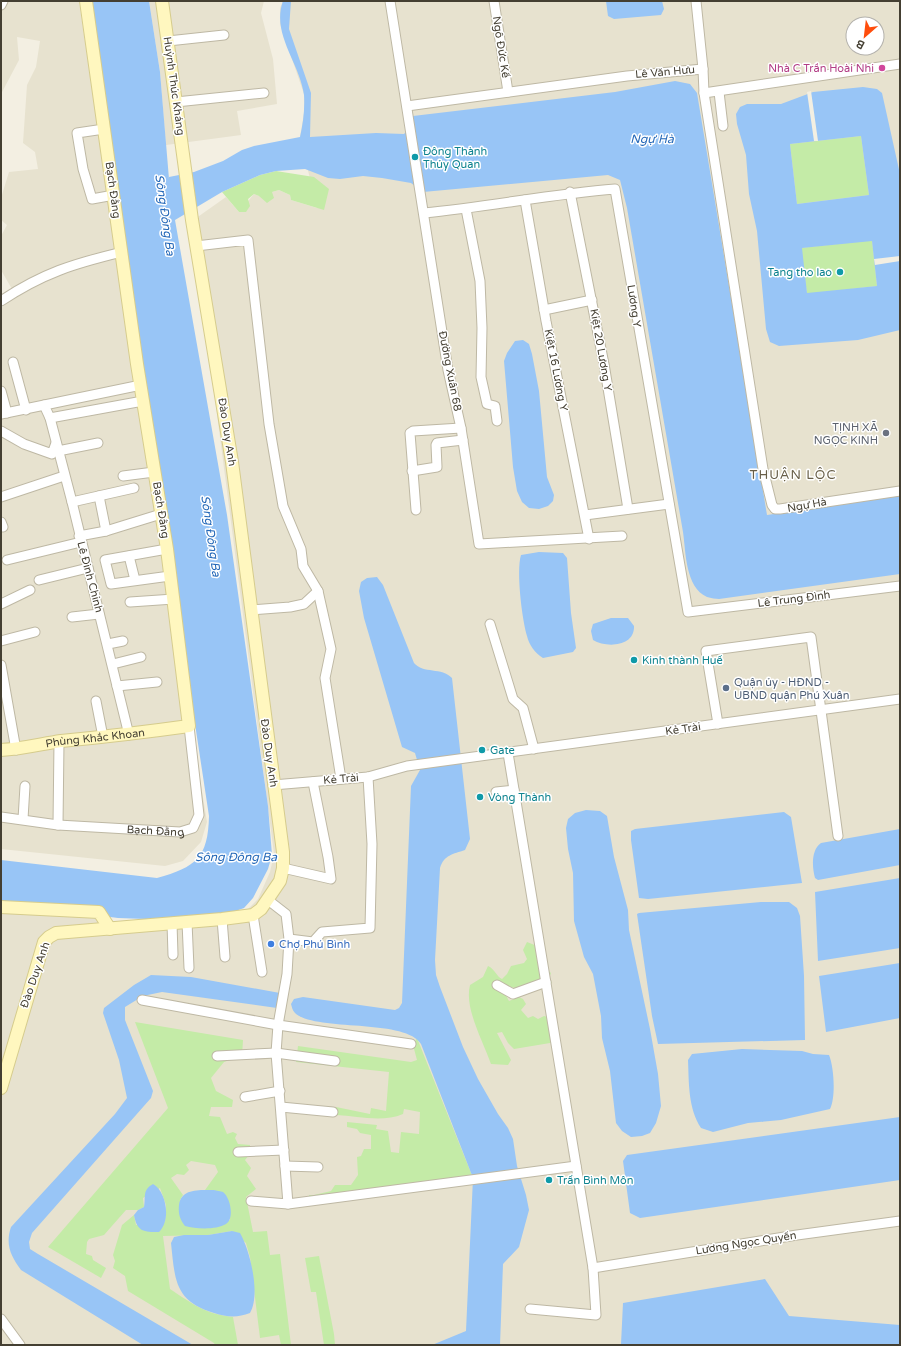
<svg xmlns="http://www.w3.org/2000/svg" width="901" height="1346" viewBox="0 0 901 1346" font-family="'Varela Round',sans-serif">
	<rect width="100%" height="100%" fill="#f3efe2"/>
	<path fill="#e7e2cf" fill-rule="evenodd" d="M1,1H79L136,388L207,822L201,842L183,861L165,866L1,849V308L16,296L1,270V236L7,225L1,220V198L9,172L38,169L35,152L23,143L27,85L36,67L40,41L17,37L19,60L1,94Z
		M149,1H264L261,13L273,59L277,104L237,111L241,135L166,145L160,72Z
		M283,1H900V1345H1V909H58L109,921L113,929L246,911L258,899L270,872L274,854L192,221L226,197L239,212L254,194L259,196L279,190L290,195L291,200L317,208L300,137L304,113V94L280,24V8ZM853,24H877V48H853Z"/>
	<path fill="#c4eba7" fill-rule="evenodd" d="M861,136L869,195L797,204L790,144Z
		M276,171L314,177L329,189L324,210L291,200L290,195L279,190L272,192L274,198L267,203L259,196L254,194L248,199L250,206L246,212H239L222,192L260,175Z
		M872,240L877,286L807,294L801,248Z
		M527,942L537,946L544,967L551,973L549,978L552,983L543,986L516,988L504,986L503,990L509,1001L519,997L523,999L526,1004L521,1010L528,1018L533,1016L538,1019L544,1016L551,1018L556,1042L514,1049L508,1043L502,1032L497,1033L511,1060L508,1065L491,1064C483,1041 464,1008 470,985L483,977L488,966C495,969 496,976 502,979L507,974L511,966L524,963L527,959L523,950Z
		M135,1022L243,1040L242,1056L224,1062L211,1078L216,1091L233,1100L232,1107H211L209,1116L220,1117L227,1134L233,1132L237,1134L235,1138L238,1144L250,1145V1154L245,1160L251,1168L247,1176L256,1189L246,1197L253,1232L267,1231L270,1255L280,1254L291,1345H281L279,1335L260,1338L250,1257L246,1243L232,1231L208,1235L163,1236L170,1289C193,1304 205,1314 233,1317L238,1345H215L214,1343L128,1291L125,1276L113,1268L115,1261L113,1255L122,1225L134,1215L136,1225L165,1222L166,1205L160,1188L143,1198L144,1207L138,1210H126L104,1235L89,1239L87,1242L86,1254L92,1256L93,1260L106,1268L101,1278L48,1247L168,1108ZM191,1161L215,1165L218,1172L205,1190H214L230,1208V1220L213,1227H191L180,1200L183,1195L171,1178L177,1174L184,1175L189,1170L186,1165Z
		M417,1038L473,1178L309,1200V1195H314L331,1191L335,1185H351L358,1175L357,1157L361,1156L364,1149H371V1135L360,1133L357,1129L347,1127V1122L377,1125L376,1129L388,1131L391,1152L399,1153L401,1132L419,1134L420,1112L404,1109L403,1114C382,1123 358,1116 336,1115V1107L370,1114L371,1108L386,1111L389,1072L296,1062L298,1046L411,1062L417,1060L413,1045Z
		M319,1256L334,1334L335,1345H324L316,1292H311L305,1258Z"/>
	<path fill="#98c5f6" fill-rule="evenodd" d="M92,1H149L160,72L169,179V177L194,172L223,161L242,150L254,146L300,137C303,124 305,109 304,95C300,63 271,34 283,1H291L289,29L311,93L310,137L376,133L404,134L413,124V116L615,92L675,81L690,84L697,93L767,515L900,496V574L719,599C716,599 711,598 707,597C685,587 686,552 683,532L627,208L620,180L608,175L423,192L411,183L382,178L363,176L340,179L328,178L305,169L276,171L260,175L222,192L175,220L227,515L268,806L272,855L268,869L253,898L244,908L227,914L146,919L118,918L41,908L1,905V860L157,878C196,867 208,858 209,816L152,441Z
		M606,1H662L664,9L661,15L614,19L608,16Z
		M863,87L877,89L882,93L900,174V330L858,340L779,346L770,342L766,329L757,231L749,194L746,155L737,124L736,114L740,107L747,104H781L813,92ZM861,136L869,195L797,204L790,144ZM872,241L877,286L807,293L802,248Z
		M523,340L529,344L532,354L539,391L547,477L554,495L553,501L548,506L539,509L529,508L522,502L517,491L513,467L504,361L507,353L515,341Z
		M539,552L563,553L567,558L571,613L576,648L573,652L543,658C535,653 529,645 527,636C522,619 516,571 521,555Z
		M377,577L383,585L414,663C423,674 442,667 452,678L470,839L465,850C453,854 444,855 440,868L435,960L436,975L440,987L463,1047L478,1079L498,1114L508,1128L513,1139L517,1166L526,1195L529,1210L519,1247L503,1264L500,1345H432L466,1331L473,1178L421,1044C405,1018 315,1032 295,1013C292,1010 292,1007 291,1004L294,999L303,997L395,1010L399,1008L402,1003L411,786L420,770L415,753L402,747L364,618L359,591L361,582L367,578Z
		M611,618H628L634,626C635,647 606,648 593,640L591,631L593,624Z
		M586,810L600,811L607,816L614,857L628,910L629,930L650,1029L658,1074L661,1106L656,1123L650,1133L642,1136L631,1137L622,1131L616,1123L610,1071L602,1038L601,1016L593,974L584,957L574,921L573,873L568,849L566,828L568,819L575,813Z
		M784,812L791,817L802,883L648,899L639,898L631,840V831L635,829Z
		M900,829V865L818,880L815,878C812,867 811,850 821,843Z
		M900,878V948L818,961L815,892Z
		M761,902H789L797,908L800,916L804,976L805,1040L658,1044L652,1016L637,914L639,913Z
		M900,963V1018L826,1032L819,976Z
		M151,975L191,977L280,993L277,1008L162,992L143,996L125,1007V1020L153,1091L151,1098L32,1233L29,1242L30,1249L38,1254L193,1345H143L21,1270C11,1256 5,1245 11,1227L115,1114L127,1098L119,1060L103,1013L104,1008L134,985Z
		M742,1049L802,1051L813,1054L829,1055C834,1067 836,1097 830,1109L781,1120L748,1123L713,1132L701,1128C688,1108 689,1083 688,1060L692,1054Z
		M900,1117V1180L640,1218L630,1213L623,1161L627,1155Z
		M153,1184C167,1192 171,1221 159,1232C144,1232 137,1232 134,1215L138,1210L144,1207C146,1197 142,1190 153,1184Z
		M214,1190C216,1191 221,1191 223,1192C230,1197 235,1218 226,1224C216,1230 196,1229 185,1226C180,1219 178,1214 179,1205C181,1188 200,1190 214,1190Z
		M232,1231L240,1233C250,1250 261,1295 250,1313C237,1318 227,1317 214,1313C174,1301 175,1279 171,1243L174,1237L184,1235H208Z
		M765,1279L789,1316L900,1325V1345H618L621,1344L623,1303Z"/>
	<path fill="#f3efe2" d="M811,91L818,141H814L807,92Z
		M900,256V261L875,265L874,259Z"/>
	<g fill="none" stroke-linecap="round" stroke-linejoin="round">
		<g stroke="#beb8a4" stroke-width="11">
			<g id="street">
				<path d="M390,1L448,370L461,428L479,544L622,536"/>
				<path d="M494,1L508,92"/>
				<path d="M696,1L703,69L704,93L763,469L772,505L775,509H780L900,491"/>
				<path d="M1,5L3,1"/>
				<path d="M168,41L224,35"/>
				<path d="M719,92L723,126"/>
				<path d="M704,93L900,64"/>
				<path d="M176,102L264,93"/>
				<path d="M407,106L627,76L703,69"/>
				<path d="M104,129L77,133L83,169L92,199L114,195"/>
				<path d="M570,192L604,364L628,509"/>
				<path d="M525,200L546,321L589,539"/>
				<path d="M466,209L480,281L482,328L481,377L487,404L495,406L497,421"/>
				<path d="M424,213C488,207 551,194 615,189L688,612L900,586"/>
				<path d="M196,246L248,240L269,424L283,506L301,549L303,566L318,591L331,649L325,678L341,779"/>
				<path d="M1,301C43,273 73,264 122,252"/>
				<path d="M544,310L592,300"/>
				<path d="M13,362L26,410"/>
				<path d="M1,391L7,413"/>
				<path d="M44,405L50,418L72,502L129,735"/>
				<path d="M1,414L141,385"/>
				<path d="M50,418L143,401"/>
				<path d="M1,431L24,444L52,454L56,443"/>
				<path d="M58,451L98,443"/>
				<path d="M412,471L437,467L436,445L437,443L463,440"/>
				<path d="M123,476L154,472"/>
				<path d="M99,496L106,531"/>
				<path d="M1,497L64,476"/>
				<path d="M72,502L134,488"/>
				<path d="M416,510L410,433L413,431L461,428"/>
				<path d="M585,515L669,504"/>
				<path d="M1,522L3,527"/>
				<path d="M79,536L106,531L161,514"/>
				<path d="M167,549L105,560L111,584L170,576"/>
				<path d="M129,556L135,580"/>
				<path d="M7,560L81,542"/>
				<path d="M39,580L88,568"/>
				<path d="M130,602L174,599"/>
				<path d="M1,604L30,590"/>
				<path d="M251,610L290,607L304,604L318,591"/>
				<path d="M72,617L99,614"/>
				<path d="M490,624L513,699L523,708L534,749"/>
				<path d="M1,641L35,632"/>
				<path d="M108,644L123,641"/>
				<path d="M113,664L141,657"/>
				<path d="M1,665L16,750"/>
				<path d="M117,686L157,682"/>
				<path d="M96,701L103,737"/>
				<path d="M718,724L706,651L811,637L838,836"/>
				<path d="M508,753L593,1268L596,1315L530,1309"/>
				<path d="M273,785L368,777L407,766L900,699"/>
				<path d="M496,792L514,790"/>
				<path id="s1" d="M1,817L58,825L180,832L193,828L199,815L189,726"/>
				<path d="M23,819L25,786"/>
				<path d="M58,825L59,742"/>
				<path d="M283,868L331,879L328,857L313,782"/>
				<path d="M268,900L286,914L289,939L287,974L278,1025L276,1053L288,1204"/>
				<path d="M253,915L262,972"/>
				<path d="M222,919L225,957"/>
				<path d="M187,922L189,968"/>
				<path d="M172,923L173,955"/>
				<path d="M289,939L313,942L322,932L370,928L372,844L368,777"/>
				<path d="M497,985L513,994L546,982"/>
				<path d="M142,1000L278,1025L411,1044"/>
				<path d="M217,1056L276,1053L335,1061"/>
				<path d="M245,1097L280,1091"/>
				<path d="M281,1107L333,1112"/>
				<path d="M238,1152L284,1150"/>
				<path d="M285,1166L318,1167"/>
				<path d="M251,1201L288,1204L576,1166"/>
				<path d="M593,1268L797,1235L900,1221"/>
				<path d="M1,1319L20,1345"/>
			</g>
		</g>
		<g stroke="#d6cc8d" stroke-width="14">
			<g id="secondary">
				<path id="s2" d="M1,750C22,749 41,744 61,741C104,737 146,732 189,726L167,549L137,364L86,1"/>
				<path d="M1,907L99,912L110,929"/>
				<path d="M1,1088L44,942L49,937L56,933L222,919L253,915L261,909L280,881L283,868V852L232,462L192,220L162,1"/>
			</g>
		</g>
		<use href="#street" stroke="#fff" stroke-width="9"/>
		<use href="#secondary" stroke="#fff7bf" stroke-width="12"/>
	</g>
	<circle fill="#d1479c" stroke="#fff" stroke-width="1.5" cx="882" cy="68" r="4"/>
	<g fill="#0f9aa8" stroke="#fff" stroke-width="1.5">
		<circle cx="415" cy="157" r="4"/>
		<circle cx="840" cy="272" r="4"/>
		<circle cx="634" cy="660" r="4"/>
		<circle cx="482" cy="750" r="4"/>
		<circle cx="480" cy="797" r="4"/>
		<circle cx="549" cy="1180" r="4"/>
	</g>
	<circle fill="#6b7280" stroke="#fff" stroke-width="1.5" cx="886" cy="433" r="4"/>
	<circle fill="#5c6f8a" stroke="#fff" stroke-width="1.5" cx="726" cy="688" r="4"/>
	<circle fill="#3f7fe0" stroke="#fff" stroke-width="1.5" cx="271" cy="944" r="4"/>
	<g text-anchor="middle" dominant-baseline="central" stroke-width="3" stroke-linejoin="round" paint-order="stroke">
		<g font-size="11" fill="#443f32" stroke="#fff">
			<text transform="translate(501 47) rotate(81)">Ngô Đức Kế</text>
			<text transform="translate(665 72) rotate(-5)">Lê Văn Hưu</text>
			<text transform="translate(174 86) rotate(82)">Huỳnh Thúc Kháng</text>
			<text transform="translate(113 190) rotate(82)">Bạch Đằng</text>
			<text transform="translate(634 306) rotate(81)">Lương Y</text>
			<text transform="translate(601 350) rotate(80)">Kiệt 20 Lương Y</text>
			<text transform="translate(556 370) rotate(79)">Kiệt 16 Lương Y</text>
			<text transform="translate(450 371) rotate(79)">Đường Xuân 68</text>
			<text transform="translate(227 432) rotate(81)">Đào Duy Anh</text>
			<text transform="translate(807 505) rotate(-10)">Ngự Hà</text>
			<text transform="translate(161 510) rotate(81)">Bạch Đằng</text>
			<text transform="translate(90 577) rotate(75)">Lê Đình Chinh</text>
			<text transform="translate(794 599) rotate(-7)">Lê Trung Đình</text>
			<text transform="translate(683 729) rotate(-8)">Kẻ Trài</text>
			<text stroke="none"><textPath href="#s2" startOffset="95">Phùng Khắc Khoan</textPath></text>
			<text transform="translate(269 753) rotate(82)">Đào Duy Anh</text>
			<text transform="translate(341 779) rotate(-5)">Kẻ Trài</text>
			<text stroke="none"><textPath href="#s1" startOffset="155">Bạch Đằng</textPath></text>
			<text transform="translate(35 975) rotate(-71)">Đào Duy Anh</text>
			<text transform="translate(746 1243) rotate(-9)">Lương Ngọc Quyến</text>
		</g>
		<g font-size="11" fill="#b23c85" stroke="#fff" text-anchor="end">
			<text x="874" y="68">Nhà C Trần Hoài Nhi</text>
		</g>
		<g font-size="11" fill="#0d838f" stroke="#fff" text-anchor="start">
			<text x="423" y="151">Đông Thành<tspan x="423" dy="13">Thủy Quan</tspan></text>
			<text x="832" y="272" text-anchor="end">Tang tho lao</text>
			<text x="642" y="660">Kinh thành Huế</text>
			<text x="490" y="750">Gate</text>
			<text x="488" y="797">Vòng Thành</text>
			<text x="557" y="1180">Trấn Bình Môn</text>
		</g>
		<g font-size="11" fill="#5b616d" stroke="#fff" text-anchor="end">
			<text x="878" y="427">TỊNH XÃ<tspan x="878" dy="13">NGỌC KINH</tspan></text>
		</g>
		<g font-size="11" fill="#4e5e75" stroke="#fff" text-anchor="start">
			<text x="734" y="682">Quận ủy - HĐND -<tspan x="734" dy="13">UBND quận Phú Xuân</tspan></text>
		</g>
		<g font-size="11" fill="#366cbe" stroke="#fff" text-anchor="start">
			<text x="279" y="944">Chợ Phú Bình</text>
		</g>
		<g font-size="12" font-style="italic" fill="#2468b8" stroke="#fff">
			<text x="652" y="139">Ngự Hà</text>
			<text transform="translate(165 215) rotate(82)">Sông Đông Ba</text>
			<text transform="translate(211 536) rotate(82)">Sông Đông Ba</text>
			<text x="236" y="857">Sông Đông Ba</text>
		</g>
		<g font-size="13" letter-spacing="1" fill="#685f48" stroke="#fff">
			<text x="793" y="475">THUẬN LỘC</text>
		</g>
	</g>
	<rect width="901" height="1346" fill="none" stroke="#443f32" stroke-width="4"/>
	<g transform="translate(865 36) rotate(208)"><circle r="19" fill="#ffffff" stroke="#b4b2ad"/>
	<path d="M0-3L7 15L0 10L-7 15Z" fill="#ff4d0c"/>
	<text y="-6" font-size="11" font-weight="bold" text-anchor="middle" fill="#443f32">B</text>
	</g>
</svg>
